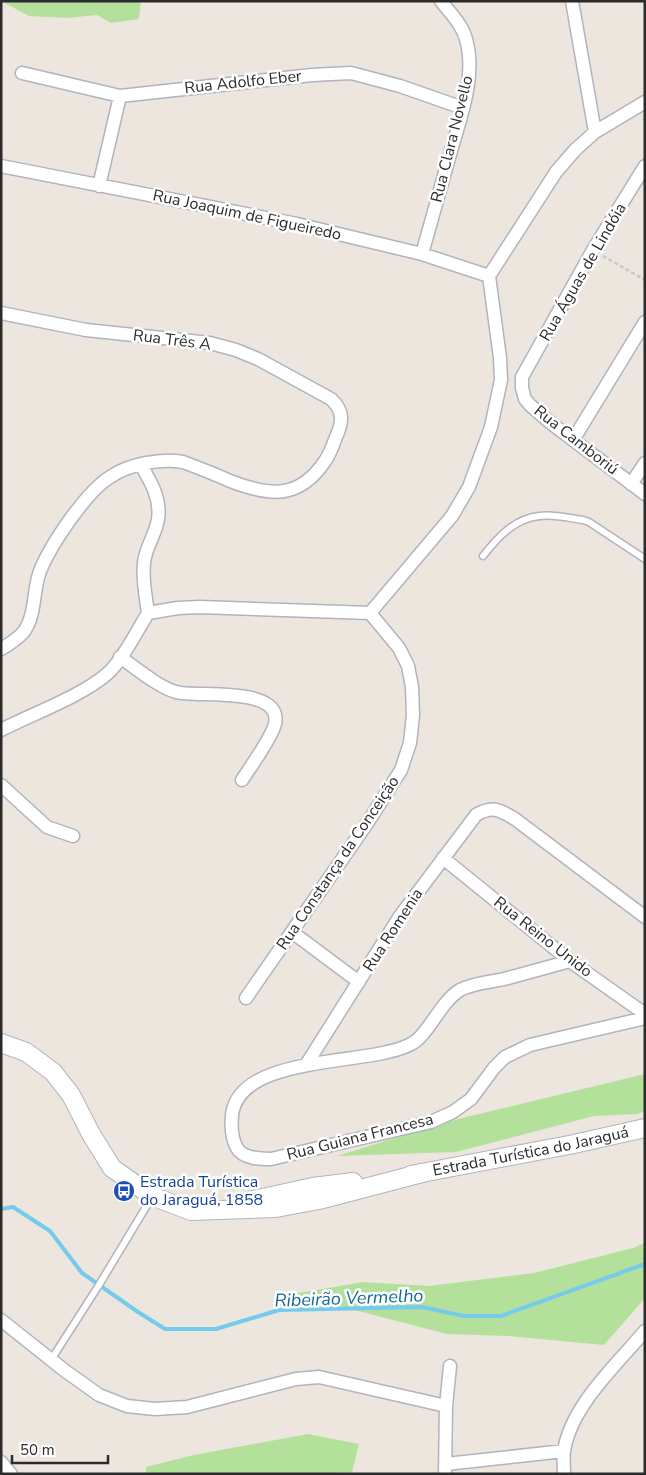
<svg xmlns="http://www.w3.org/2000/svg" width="646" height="1475" viewBox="0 0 646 1475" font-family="'Nunito Sans',sans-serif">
	<rect width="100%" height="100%" fill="#ede6de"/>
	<path fill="#b3e19c" d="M1,1H141L139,19L111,23L97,15L67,18L29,16Z
		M645,1074V1111L637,1114L594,1116L456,1152L337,1156L450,1121Z
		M645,1243V1298L604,1345L508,1336L447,1334L293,1294L363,1282L429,1286L534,1273L633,1248Z
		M308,1434L359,1444L352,1472L315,1474H146V1467L194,1455Z"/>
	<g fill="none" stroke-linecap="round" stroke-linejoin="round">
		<path stroke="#74cbeb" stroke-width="4" d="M1,1209L13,1207L50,1231L82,1273L138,1312L165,1329H216L279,1310L422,1307L464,1316H501L645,1264"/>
		<g stroke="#b1b4be" stroke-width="9">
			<path id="lane" d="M483,556C498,537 514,519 539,516C553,514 569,518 583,520L589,522L645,559
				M51,1360L99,1285L152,1197"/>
		</g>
		<g stroke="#b1b4be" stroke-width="15">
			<path id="street" d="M22,73L120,96L312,75L351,73L400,86L463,108
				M595,132L645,102
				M1,166L297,224L422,254L489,276
				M645,166L593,250L522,377V388L525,399L530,405L552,424L645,494
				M99,186L120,96
				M422,254C431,222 440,190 449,158C459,121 477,78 466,39C462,24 450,13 441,1
				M1,313L86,330L210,343L236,350L258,359L331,399C344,411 343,422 336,437C333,445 330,454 325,461C299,500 269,496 230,481C215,474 199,468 183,462C161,458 129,464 110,477C86,492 51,544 40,571C33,589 36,613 25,630C20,638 9,644 1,649
				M573,440L645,322
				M631,484L645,463
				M148,613L178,608L200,607L370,613
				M370,613L452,516L469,487L491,427L501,380L500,358L489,276L556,172L575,150L595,132L572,1
				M120,657C136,668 158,687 176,692C196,698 283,685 275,724C271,739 251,766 242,780
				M1,730C34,713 80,697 107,674C122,661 137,631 148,613C146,597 142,580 144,563C145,548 156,534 158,519C161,499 151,482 141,465
				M1,785L47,827L73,836
				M443,858L570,961L645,1014
				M292,932L359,982
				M570,961C548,967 527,973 504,979C491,982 473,983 460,990C439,1003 428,1037 409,1045C367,1066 239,1054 232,1115C231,1126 231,1138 237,1148C243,1159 261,1159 271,1159L431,1122L453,1112L471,1099L494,1068L505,1057L530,1045L645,1018
				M246,998L368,822L401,770L410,743L413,715L412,687L408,666L399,648L370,613
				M306,1065L400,916L476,815C493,805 500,810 515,819L645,917
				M1,1320L64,1370L99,1395L127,1406L155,1409L187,1407L296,1379L319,1377L446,1406
				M1,1462L11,1474
				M446,1464L564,1451
				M445,1474L446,1406L450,1366
				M564,1474C564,1466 563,1458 564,1451C571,1406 616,1365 645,1331"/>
		</g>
		<g stroke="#b1b4be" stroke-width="20">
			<g id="secondary">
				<path d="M1,1043L26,1052L53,1072L71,1095L91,1134L112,1168L152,1196L191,1211L276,1208L319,1200L422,1173"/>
				<path id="s1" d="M411,1175L574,1144L645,1128"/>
				<path d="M249,1201L313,1187L353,1182"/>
			</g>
		</g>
		<path stroke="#c8c8c8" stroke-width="2.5" stroke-dasharray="4 2.5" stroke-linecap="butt" d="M603,256L645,280"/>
		<use href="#lane" stroke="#fff" stroke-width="6"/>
		<use href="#street" stroke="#fff" stroke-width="12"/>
		<use href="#secondary" stroke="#fff" stroke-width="18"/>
	</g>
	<defs>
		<g id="bus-disc" transform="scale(1.125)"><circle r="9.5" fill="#1a4fb4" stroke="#fff"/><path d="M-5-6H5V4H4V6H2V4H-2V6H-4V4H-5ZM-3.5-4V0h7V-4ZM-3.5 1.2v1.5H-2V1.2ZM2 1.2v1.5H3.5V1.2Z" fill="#fff"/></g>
	</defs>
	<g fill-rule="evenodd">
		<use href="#bus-disc" x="124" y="1191"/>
	</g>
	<g text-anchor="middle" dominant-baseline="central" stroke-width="5" stroke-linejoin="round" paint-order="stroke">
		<g font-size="16" fill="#2b2b2b" stroke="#fff">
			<text transform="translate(243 82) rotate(-6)">Rua Adolfo Eber</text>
			<text transform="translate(452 139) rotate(-76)">Rua Clara Novello</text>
			<text transform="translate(247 215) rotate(12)">Rua Joaquim de Figueiredo</text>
			<text transform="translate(583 272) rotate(-60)">Rua Águas de Lindóia</text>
			<text transform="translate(172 340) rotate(7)">Rua Três A</text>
			<text transform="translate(576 440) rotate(38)">Rua Camboriú</text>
			<text transform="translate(338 863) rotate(-56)">Rua Constança da Conceição</text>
			<text transform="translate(393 930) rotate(-57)">Rua Romenia</text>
			<text transform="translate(543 937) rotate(38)">Rua Reino Unido</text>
			<text transform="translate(360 1137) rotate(-14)">Rua Guiana Francesa</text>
			<text stroke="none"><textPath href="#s1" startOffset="122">Estrada Turística do Jaraguá</textPath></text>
		</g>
		<g font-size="16" fill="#164399" stroke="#fff" text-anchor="start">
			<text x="140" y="1182">Estrada Turística<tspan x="140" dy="18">do Jaraguá, 1858</tspan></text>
		</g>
		<g font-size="18" font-style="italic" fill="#116999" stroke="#fff">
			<text transform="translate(349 1298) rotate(-2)">Ribeirão Vermelho</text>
		</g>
	</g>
	<rect width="646" height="1475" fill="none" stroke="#2b2b2b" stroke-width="5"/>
	<path d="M12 1455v8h96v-8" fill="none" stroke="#2b2b2b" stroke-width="2.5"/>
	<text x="20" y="1455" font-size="15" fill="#2b2b2b" stroke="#ffffff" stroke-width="4" paint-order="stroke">50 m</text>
</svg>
